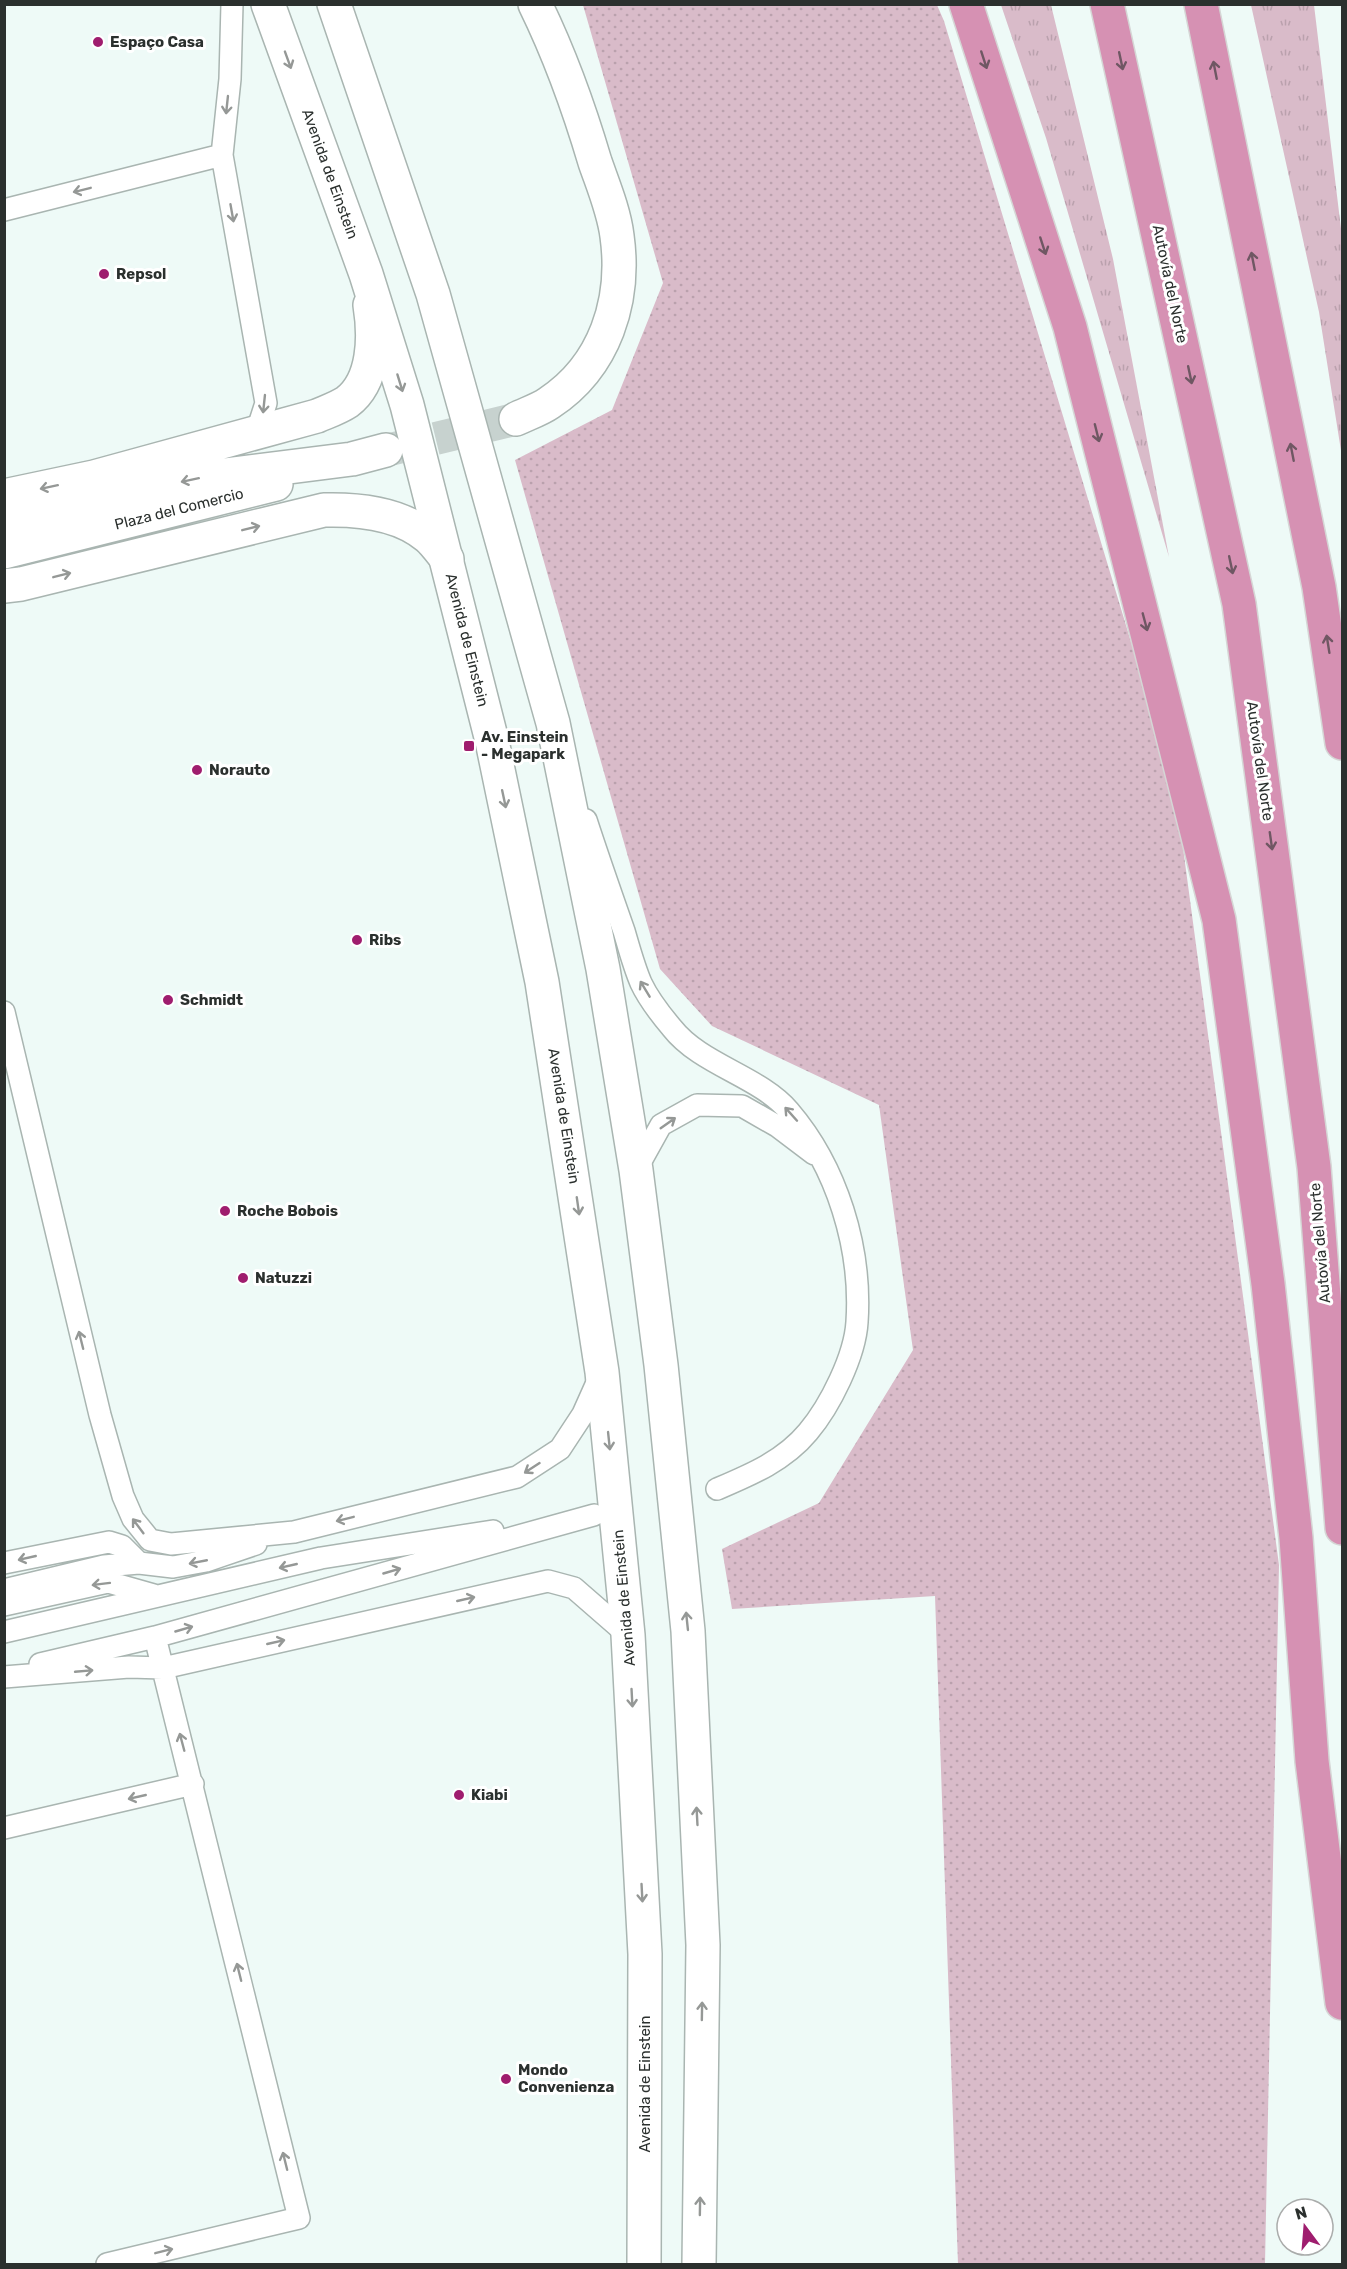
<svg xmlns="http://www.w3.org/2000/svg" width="1347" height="2269" viewBox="0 0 1347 2269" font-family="Rubik,sans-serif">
	<defs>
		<pattern id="grass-tufts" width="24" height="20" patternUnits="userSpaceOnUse" patternTransform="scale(1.5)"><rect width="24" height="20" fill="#d9bbc9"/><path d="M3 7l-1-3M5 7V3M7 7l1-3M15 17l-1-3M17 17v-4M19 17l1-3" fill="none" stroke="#baa1ad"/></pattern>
		<pattern id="park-dots" width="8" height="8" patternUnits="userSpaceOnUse" patternTransform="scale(1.5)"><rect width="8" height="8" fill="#d9bbc9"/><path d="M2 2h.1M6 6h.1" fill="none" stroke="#baa1ad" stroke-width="1.8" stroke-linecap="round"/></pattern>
	</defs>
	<rect width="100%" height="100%" fill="#eefaf7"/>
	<path fill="url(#grass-tufts)" d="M1001,5H1051L1113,259L1169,557L1046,138Z
		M1251,5H1314L1342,237V457L1319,312Z"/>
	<path fill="url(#park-dots)" d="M583,5H937L944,21L1175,788L1279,1565L1265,2264H958L935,1596L732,1609L722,1549L819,1503L913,1350L879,1105L712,1026L660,969L515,460L612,410L663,283Z"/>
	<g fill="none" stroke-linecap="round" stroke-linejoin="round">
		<path stroke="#c7d2cf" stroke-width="33" stroke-dasharray="33 16" stroke-linecap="butt" d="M388,450L516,419"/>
		<g stroke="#a9b5b1" stroke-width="24">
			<path id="service" d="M222,155L266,403L257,431
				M4,210L222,155L230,79L232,4
				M586,820C598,857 611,894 624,931C629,948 634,967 641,983C648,998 661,1015 672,1028C701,1065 759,1076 789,1111C837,1167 862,1248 857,1322C855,1356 830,1406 808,1432C784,1461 750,1475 717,1489
				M4,1012L100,1415L123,1496L133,1519L150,1540L171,1544L294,1532L517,1477L560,1449L583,1414L600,1376
				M636,1170L661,1125L697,1105L742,1106L777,1126L814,1154
				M4,1563L109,1542L122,1546L139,1563
				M4,1590L104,1566L139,1563L173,1567L206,1561L256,1544
				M4,1605L108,1582L154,1595
				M4,1632L321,1558L493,1531
				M40,1664L155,1637L594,1515
				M4,1677L129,1667L163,1668L548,1581L574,1588L628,1635
				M4,1828L193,1784
				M107,2264L299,2218L155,1637"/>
		</g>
		<g stroke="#a9b5b1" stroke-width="36">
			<path id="minor" d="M516,419C526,414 539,410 549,403C605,366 626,301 617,236C614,211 603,185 595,162C579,108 560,55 535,4
				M4,496L94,477L317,416C326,412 338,408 347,402C375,381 375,336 370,305
				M4,522L193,479L352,459L386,450
				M4,552L276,484
				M4,586L21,584L324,510C360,509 400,513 428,537C435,543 441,552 447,559"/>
		</g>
		<g stroke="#a9b5b1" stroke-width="36">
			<path id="tertiary" d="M268,4L366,274L407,405L492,741L542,982L602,1372L628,1635L645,1954L644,2264
				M334,4L433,294L553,723L603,969L636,1170L661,1365L688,1631L703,1945L699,2264"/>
		</g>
		<g stroke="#d5d6d5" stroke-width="36">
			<path id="motorway" d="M966,4L1070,327L1219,920L1268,1284L1296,1538L1312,1761L1342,2003
				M1107,4L1239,604L1314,1167L1342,1528
				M1201,4L1319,587L1342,743"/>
		</g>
		<use href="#service" stroke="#fff" stroke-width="21"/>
		<use href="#minor" stroke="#fff" stroke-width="33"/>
		<use href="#tertiary" stroke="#fff" stroke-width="33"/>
		<use href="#motorway" stroke="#d691b3" stroke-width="33"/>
	</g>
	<defs><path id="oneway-shaft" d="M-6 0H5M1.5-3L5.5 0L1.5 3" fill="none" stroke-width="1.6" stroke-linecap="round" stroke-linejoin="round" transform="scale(1.5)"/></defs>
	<g stroke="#959896">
		<use href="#oneway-shaft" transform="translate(288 60) rotate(70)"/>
		<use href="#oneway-shaft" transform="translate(227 105) rotate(96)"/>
		<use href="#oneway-shaft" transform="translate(82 190) rotate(166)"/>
		<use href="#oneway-shaft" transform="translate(232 213) rotate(80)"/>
		<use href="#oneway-shaft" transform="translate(400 383) rotate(73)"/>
		<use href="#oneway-shaft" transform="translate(264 404) rotate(96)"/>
		<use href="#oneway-shaft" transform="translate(190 480) rotate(168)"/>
		<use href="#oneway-shaft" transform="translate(49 487) rotate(168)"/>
		<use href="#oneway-shaft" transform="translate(251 528) rotate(-14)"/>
		<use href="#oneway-shaft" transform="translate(62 575) rotate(-14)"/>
		<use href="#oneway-shaft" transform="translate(504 799) rotate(78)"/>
		<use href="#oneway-shaft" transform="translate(645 989) rotate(-121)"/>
		<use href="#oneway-shaft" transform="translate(791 1114) rotate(-132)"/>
		<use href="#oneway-shaft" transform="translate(668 1123) rotate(-35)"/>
		<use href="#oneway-shaft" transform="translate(578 1206) rotate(82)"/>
		<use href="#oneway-shaft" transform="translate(81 1340) rotate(-104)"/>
		<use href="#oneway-shaft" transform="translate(609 1441) rotate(84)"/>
		<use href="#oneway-shaft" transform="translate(532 1468) rotate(147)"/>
		<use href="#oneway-shaft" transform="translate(345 1519) rotate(166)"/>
		<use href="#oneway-shaft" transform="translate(138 1526) rotate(-127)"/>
		<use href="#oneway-shaft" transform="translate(27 1558) rotate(167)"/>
		<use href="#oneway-shaft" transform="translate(198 1562) rotate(169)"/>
		<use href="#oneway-shaft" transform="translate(288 1566) rotate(167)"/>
		<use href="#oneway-shaft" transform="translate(392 1571) rotate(-16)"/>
		<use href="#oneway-shaft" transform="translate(101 1584) rotate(173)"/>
		<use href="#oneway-shaft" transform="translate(466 1599) rotate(-13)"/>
		<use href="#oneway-shaft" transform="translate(687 1621) rotate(-96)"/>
		<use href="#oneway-shaft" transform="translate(184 1629) rotate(-16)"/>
		<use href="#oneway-shaft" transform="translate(276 1642) rotate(-13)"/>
		<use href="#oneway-shaft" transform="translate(84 1671) rotate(-5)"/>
		<use href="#oneway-shaft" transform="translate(632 1698) rotate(87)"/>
		<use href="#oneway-shaft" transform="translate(182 1742) rotate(-105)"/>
		<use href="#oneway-shaft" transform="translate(137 1797) rotate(167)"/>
		<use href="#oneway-shaft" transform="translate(697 1816) rotate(-93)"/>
		<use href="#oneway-shaft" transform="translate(642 1893) rotate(87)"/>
		<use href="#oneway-shaft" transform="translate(239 1972) rotate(-104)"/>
		<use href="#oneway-shaft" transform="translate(702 2011) rotate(-89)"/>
		<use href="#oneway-shaft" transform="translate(285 2161) rotate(-104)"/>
		<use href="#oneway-shaft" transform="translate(700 2206) rotate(-89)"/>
		<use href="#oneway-shaft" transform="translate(164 2251) rotate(-14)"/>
	</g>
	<g stroke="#6f5763">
		<use href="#oneway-shaft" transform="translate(984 60) rotate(72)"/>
		<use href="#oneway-shaft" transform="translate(1121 61) rotate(78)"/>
		<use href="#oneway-shaft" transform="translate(1215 70) rotate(-101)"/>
		<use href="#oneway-shaft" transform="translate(1043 246) rotate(72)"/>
		<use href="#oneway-shaft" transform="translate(1253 261) rotate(-101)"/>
		<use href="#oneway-shaft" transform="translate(1190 375) rotate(78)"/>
		<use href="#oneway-shaft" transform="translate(1097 433) rotate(76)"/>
		<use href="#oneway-shaft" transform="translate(1292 452) rotate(-101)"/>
		<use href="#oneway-shaft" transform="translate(1231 565) rotate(78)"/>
		<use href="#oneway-shaft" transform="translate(1145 622) rotate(75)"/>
		<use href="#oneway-shaft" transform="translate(1328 644) rotate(-99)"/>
		<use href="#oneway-shaft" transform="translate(1271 841) rotate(82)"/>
	</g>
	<g fill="#9f1d6e" stroke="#fff" stroke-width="2">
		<circle cx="98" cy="42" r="6"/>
		<circle cx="104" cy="274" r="6"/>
		<rect x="463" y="740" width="12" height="12" rx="3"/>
		<circle cx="197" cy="770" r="6"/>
		<circle cx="357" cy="940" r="6"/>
		<circle cx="168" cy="1000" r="6"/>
		<circle cx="225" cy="1211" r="6"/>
		<circle cx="243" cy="1278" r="6"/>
		<circle cx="459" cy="1795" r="6"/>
		<circle cx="506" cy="2079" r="6"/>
	</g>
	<g text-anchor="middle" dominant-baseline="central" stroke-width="6" stroke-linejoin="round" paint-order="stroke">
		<g font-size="15" font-weight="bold" fill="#2b302e" stroke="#fff" text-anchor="start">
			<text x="110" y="42">Espaço Casa</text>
			<text x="116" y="274">Repsol</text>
			<text x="481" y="737">Av. Einstein<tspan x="481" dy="17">- Megapark</tspan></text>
			<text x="209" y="770">Norauto</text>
			<text x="369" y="940">Ribs</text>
			<text x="180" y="1000">Schmidt</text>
			<text x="237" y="1211">Roche Bobois</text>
			<text x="255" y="1278">Natuzzi</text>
			<text x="471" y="1795">Kiabi</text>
			<text x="518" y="2070">Mondo<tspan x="518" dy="17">Convenienza</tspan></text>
		</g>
		<g font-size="15" fill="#2b302e" stroke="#fff">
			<text transform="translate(330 174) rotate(70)">Avenida de Einstein</text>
			<text transform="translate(1170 284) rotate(78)">Autovía del Norte</text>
			<text transform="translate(179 509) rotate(-14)">Plaza del Comercio</text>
			<text transform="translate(467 640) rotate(76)">Avenida de Einstein</text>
			<text transform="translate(1260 761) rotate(82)">Autovía del Norte</text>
			<text transform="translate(564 1116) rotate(81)">Avenida de Einstein</text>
			<text transform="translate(1320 1243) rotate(-95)">Autovía del Norte</text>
			<text transform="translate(624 1598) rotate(-95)">Avenida de Einstein</text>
			<text transform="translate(645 2084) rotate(-90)">Avenida de Einstein</text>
		</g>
	</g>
	<rect width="1347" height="2269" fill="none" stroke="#2b302e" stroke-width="12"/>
	<g transform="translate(1305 2227) rotate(344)"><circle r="28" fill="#ffffff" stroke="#aaacab" stroke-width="1.5"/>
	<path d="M0-4.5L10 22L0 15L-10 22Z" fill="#9f1d6e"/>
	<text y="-9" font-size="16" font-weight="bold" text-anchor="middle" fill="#2b302e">N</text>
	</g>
</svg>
